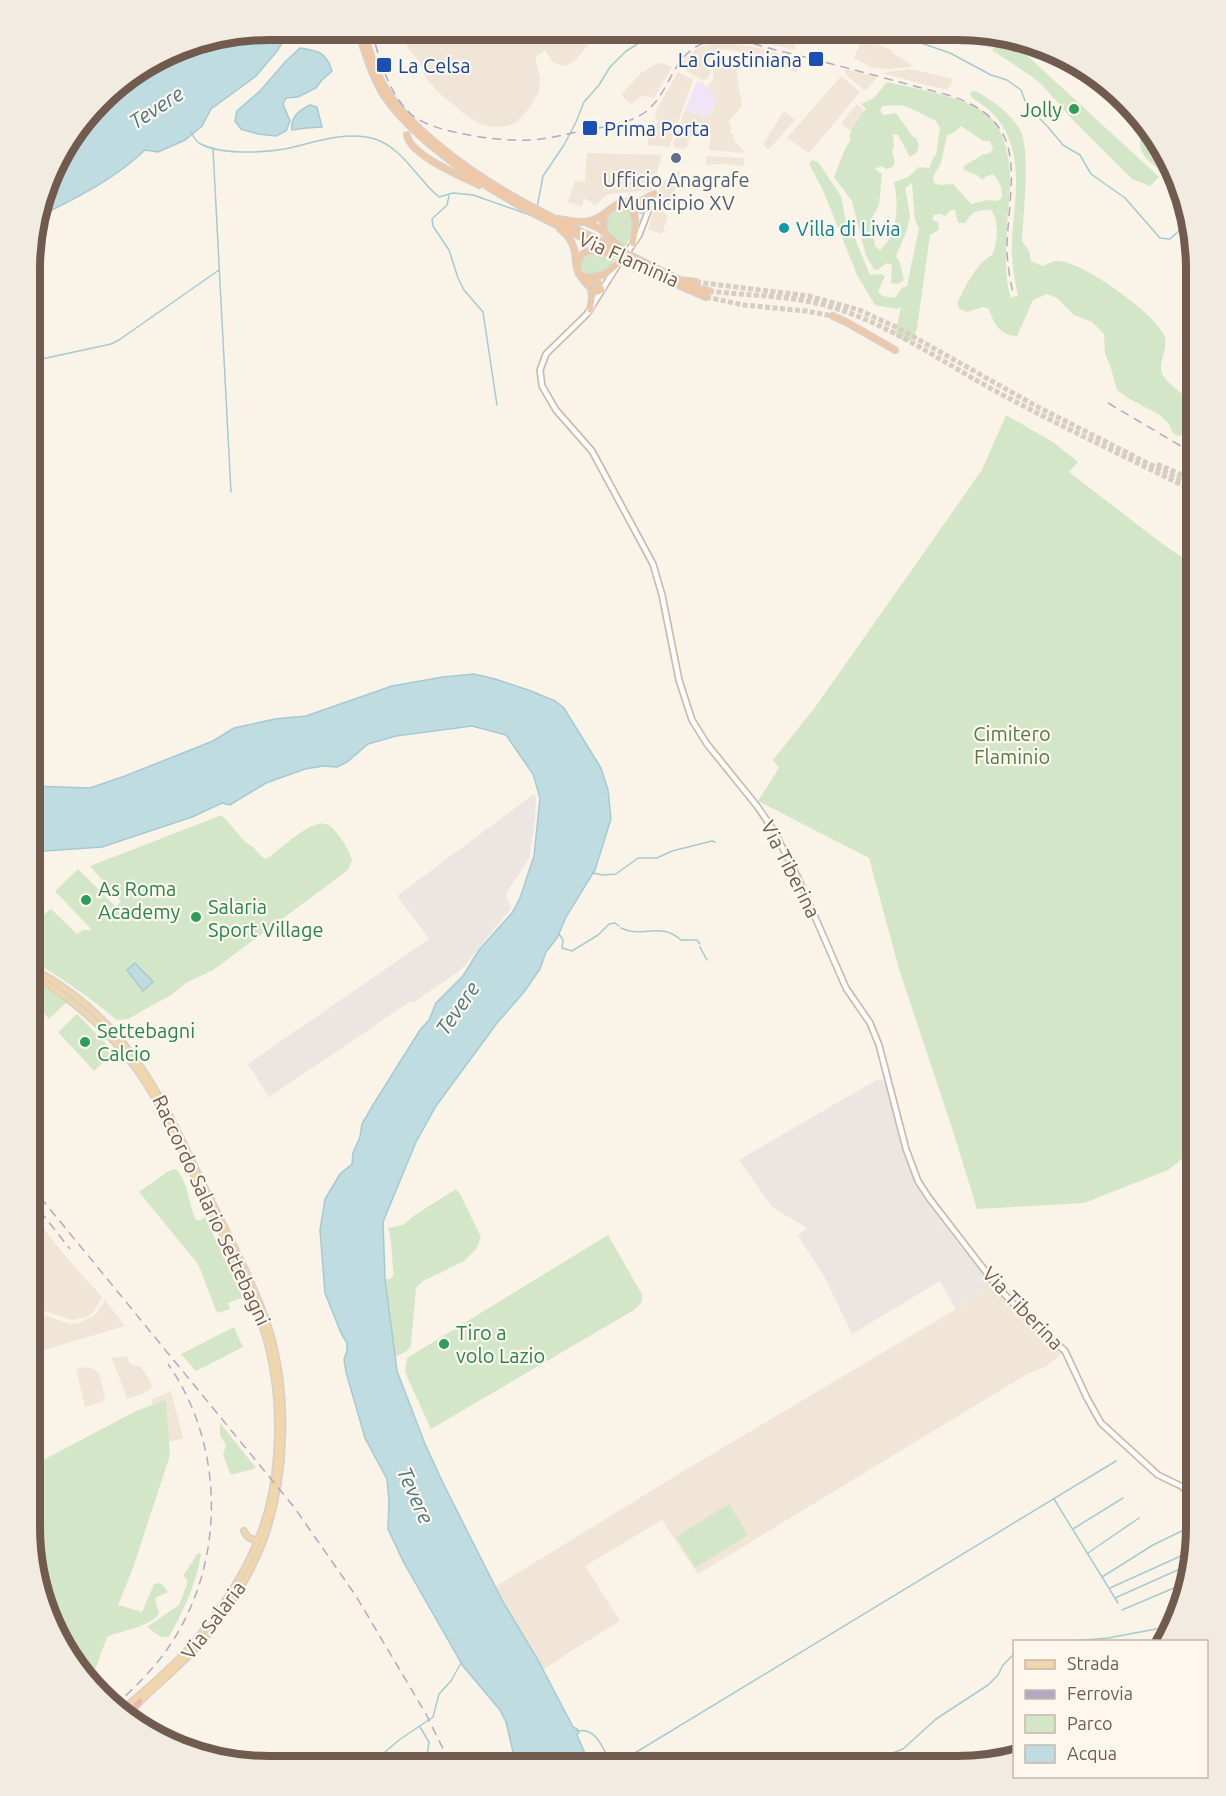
<svg xmlns="http://www.w3.org/2000/svg" width="1226" height="1796" viewBox="0 0 1226 1796" font-family="Ubuntu,sans-serif">
	<rect width="100%" height="100%" fill="#faf3e8"/>
	<path fill="#f0e5d7" d="M399,30L599,31H625L609,43L599,31L576,60L566,66L559,65L552,61L545,50L535,57L540,78L539,92L530,107L517,122L507,126L492,127L480,124L470,118L439,93L426,78L419,61L409,50Z
		M767,31L796,32L795,50L770,44V38Z
		M720,41L763,49L801,61L797,72L766,63V61L753,56L727,49L718,51L712,56L707,64L711,73L704,81L678,66L686,57L698,48L706,44Z
		M861,41L877,44L892,50L891,52L911,64V67L889,69L873,68L854,58Z
		M728,56L737,57V78L742,106L728,122L731,125L730,133L734,134L733,139L744,151L743,153L709,150L711,135L706,122L690,137L686,149L675,148L673,144L685,110L707,118L717,102L707,87L713,80V63L722,57Z
		M658,63H662L672,67L654,98L643,95L631,104L621,95L641,73Z
		M846,69L876,77V79L865,91L845,74Z
		M911,69L954,79L947,90L881,73Z
		M678,72L693,80L670,145L669,147L648,145V138L658,121L655,118L656,111Z
		M841,76L860,92L809,153L806,151L787,138Z
		M857,104L866,112L851,132L841,123Z
		M784,111L795,120L768,150L763,144Z
		M587,153L662,155L652,190L608,194L595,205L584,198L582,206L568,202L575,180L585,182Z
		M706,156L745,158L744,166L723,164L706,165Z
		M679,171L681,173L673,197L663,213L668,216L662,234L648,230L661,183Z
		M31,1212L61,1251L102,1297L95,1310L89,1316L72,1320L30,1306Z
		M992,1285L1011,1307L1063,1353L1045,1367L1027,1374L698,1574L662,1520L585,1566L620,1621L571,1651L543,1670L495,1587L682,1472L956,1309Z
		M105,1300L125,1326L30,1354V1310L70,1324L79,1323L95,1315Z
		M127,1356L130,1364L141,1367L149,1379L152,1387L145,1393L127,1399L112,1358Z
		M87,1367L93,1369L99,1373L105,1398L102,1402L85,1407L76,1369Z
		M171,1391L183,1438L167,1443L151,1400Z"/>
	<path fill="#ebe6e1" d="M534,794L536,799L535,819L529,858L506,894L511,908L462,969L413,1003L411,1001L269,1097L248,1064L429,939L397,896Z
		M878,1079H881L886,1083L905,1157L922,1196L956,1241L992,1285L956,1309L940,1281L852,1334L824,1276L798,1236L807,1228L772,1207L739,1160Z"/>
	<path fill="#f0e5f6" d="M952,32H988L1001,36L990,49Z
		M698,81L704,84L717,101L707,118L685,110L696,83Z"/>
	<path fill="#d4e6c8" fill-rule="evenodd" d="M1004,36L1007,37L1159,177L1150,186L1132,179L1073,120L1042,85L1031,76L992,50Z
		M887,82C916,89 971,97 991,118C1004,132 1009,156 1010,174C1011,192 1007,212 1007,230C1006,253 1004,277 1011,298L1018,296C1014,278 1011,259 1012,241C1014,199 1026,153 996,117C989,109 980,103 971,97L970,92L976,91C992,101 1011,113 1020,130C1031,150 1023,216 1022,241L1029,251L1031,261L1042,266C1047,265 1054,260 1059,261C1083,262 1152,312 1163,333C1171,347 1157,362 1162,373C1165,381 1174,387 1181,393C1186,398 1189,401 1196,401V436L1185,433L1178,436L1172,432L1169,424L1160,415L1128,398L1117,390L1110,365L1105,354L1104,334L1092,322L1074,315L1057,298L1047,294L1033,300L1017,336C999,335 994,324 989,309L983,307L967,312L960,309L957,304C966,285 975,265 993,254C997,239 1000,223 991,210C977,210 972,211 965,223H958L955,210H951L945,216L941,214L934,215L932,220L938,222L939,230L930,235L917,328L913,339L906,342L895,335L901,307L897,309L875,305L857,275L823,190L809,164L812,160L818,162L841,196L846,222L851,229L870,275L881,274L885,276L878,292L883,296L895,298L902,288L907,286L919,228L915,220L912,183L905,188L910,216L907,230L896,256L900,263L904,280L898,284L891,283L892,265L887,263L877,270L874,269L866,256L852,201L834,177L845,149L851,139L849,136L855,124L866,109L861,104L874,98ZM901,105L910,108L936,121L940,128L936,155L934,157L929,168L919,167L908,177L894,182C899,204 898,235 880,250L875,246L872,218L879,205L882,174L875,169L881,166L886,169L893,167L895,162L892,151L894,147L893,134L898,135L910,157L917,152L919,145L916,138L913,137L896,113L883,115L880,110L883,106ZM961,126L983,141H990L993,149L990,153L982,155L964,166V170L977,175L982,180L987,176L993,174C1000,181 1002,188 1002,198L997,201L988,200L971,204L953,184L940,185L934,183L933,177L941,163L947,135L953,133Z
		M1144,131L1171,164L1175,178C1163,172 1141,160 1140,145C1139,140 1142,135 1144,131Z
		M622,207C640,214 633,234 625,247L620,245L605,231C605,218 609,210 622,207Z
		M593,251L607,255L616,259L606,270L590,276L582,273L578,265L583,256Z
		M1006,415L1053,442L1078,462L1069,472L1160,542L1196,567V1162L1182,1159L1168,1170L1084,1203L977,1209L953,1131L899,969L869,858L758,801L779,768L773,760L816,706L982,470Z
		M222,815L245,842L253,847L262,857L266,859C280,850 309,820 325,824C332,825 335,831 339,836C345,844 349,851 352,860L348,870L213,970L186,983L171,995L128,1019L117,1020C89,997 62,978 31,960V925L51,909L77,934L83,930H92L55,891L78,869L116,907L121,901L90,866Z
		M31,979L67,1002L49,1019L31,998Z
		M77,1014L114,1052L94,1071L58,1032Z
		M174,1169L177,1170C189,1184 188,1203 196,1220L199,1221L205,1217L239,1289L242,1298L228,1303L230,1309L217,1313L198,1264L139,1192L167,1172Z
		M456,1189L460,1194L481,1237L476,1249L464,1261L423,1281L416,1288L411,1345L407,1351L395,1357L385,1279H390L394,1274C391,1258 393,1243 388,1228L403,1225L415,1215Z
		M608,1235L643,1296L641,1303L634,1310L431,1429L405,1372L407,1358Z
		M234,1327L243,1347L196,1371L181,1354Z
		M166,1400L170,1455L133,1568L118,1605L142,1612L154,1584L161,1583L168,1592L155,1598L159,1614C146,1629 124,1629 107,1637L92,1678L55,1632L30,1526V1467L136,1411Z
		M220,1423L256,1468L231,1475L223,1455L226,1445L220,1435Z
		M729,1504L748,1535L695,1568L676,1537Z
		M198,1553L201,1554C196,1584 184,1610 169,1637H161L147,1627L179,1605L187,1584V1580L183,1576Z"/>
	<path fill="#bfdce1" stroke="#a6cad2" stroke-width="1.5" d="M269,30H290L277,51L256,76L211,109L202,126L185,140L174,145L158,152L145,150C115,179 76,198 40,216L62,150L100,104L199,42Z
		M300,48C319,51 326,52 332,71L321,81L316,88L298,97L286,98L283,104L290,121L286,131L276,136L258,134L241,129L235,121L237,111L260,91L286,61Z
		M310,105L317,107L322,127L307,128L292,130C290,117 299,110 310,105Z
		M474,674L495,679L531,691L555,701L564,708L601,768L608,790L611,819L595,870L566,917L557,938L546,952L540,969L524,992L497,1023L436,1106L416,1142L383,1222L385,1279L397,1371L425,1444L444,1485L503,1602L538,1660L573,1727L577,1729L579,1732L577,1735L590,1765H518L514,1756L506,1722L500,1710L463,1666L404,1563L388,1529L389,1501L387,1479L365,1438L346,1372L344,1359L347,1351V1343L341,1333L325,1293L320,1230L325,1199L340,1174L352,1164L353,1153L360,1137L362,1124L373,1105L420,1030L429,1020L436,1003L463,976L479,950L512,913L520,898L534,856L540,798L533,774L506,735L472,726L396,736L368,744L347,762L337,767L323,766L305,769L266,783L230,805L222,803L192,817L102,847L31,852V786L90,788L125,776L213,741L234,728L275,719L306,716L392,686L443,677Z
		M135,963L153,982L143,991L127,970Z"/>
	<g fill="none" stroke-linecap="round" stroke-linejoin="round">
		<path stroke="#a6cad2" stroke-width="1.5" d="M889,32L950,53L991,75L1007,80L1021,90L1027,106L1048,127L1063,145L1080,155L1091,174L1125,198L1160,238L1170,239L1183,227L1186,226
			M191,132C193,136 196,141 199,143C220,155 261,153 285,149C313,143 346,130 375,139C404,149 416,178 439,197L453,193L473,195L533,216V215
			M213,149L231,492
			M449,196L447,205L432,219L433,226L449,250L458,278L464,290L483,312L497,405
			M537,208L543,176L564,145L576,122L584,102L599,85L610,67L625,52L657,31
			M32,360L42,359L111,344L119,340L219,270
			M593,873L603,875L616,874L638,858H657L672,851L712,841L715,842
			M621,928C642,939 660,921 681,940H697L700,944
			M559,934L563,940L562,948L572,951L598,935L609,924L615,923L619,926
			M700,947L707,960
			M1054,1499L1118,1603
			M1073,1529L1123,1498
			M1088,1553L1139,1518
			M1102,1577L1153,1545L1190,1527
			M1110,1588L1194,1550
			M1115,1598L1191,1564
			M1122,1610L1188,1582
			M1059,1642L1108,1638L1172,1626
			M420,1727L429,1742L426,1765
			M578,1731C597,1727 604,1751 612,1765
			M382,1754L391,1764
			M371,1764L399,1740L433,1717L439,1694L451,1681L461,1663
			M615,1765L1116,1461
			M873,1766L890,1754L903,1749L936,1719L988,1685L998,1675L1003,1665L1014,1654"/>
		<path stroke="#d8cdc2" stroke-width="5" stroke-dasharray="5 2.5" stroke-linecap="butt" d="M696,282L809,296L859,310L898,328L1036,406L1196,488
			M709,291C749,296 792,295 831,307C885,323 932,355 981,383C1051,422 1124,456 1196,492
			M706,297L744,305L806,311L833,316
			M1157,464L1196,481"/>
		<g stroke="#cdbcad" stroke-width="8">
			<path id="secondary" d="M626,254L639,235L649,209
				M617,266L587,314L546,354L540,370L542,386L556,410L592,451L653,564L662,595L679,680L692,720L707,744L757,806L774,831L798,878L846,988L870,1023L879,1045L906,1149L918,1181L929,1198L996,1285L1020,1311L1065,1351L1087,1398L1101,1423L1158,1475L1181,1486L1195,1497"/>
		</g>
		<g stroke="#d7d1ce" stroke-width="8">
			<path id="primary" d="M31,968C121,1014 157,1087 198,1174C222,1224 250,1274 268,1326C289,1392 287,1479 262,1544C248,1580 225,1614 200,1644C181,1665 159,1683 138,1703
				M31,974C81,1004 122,1042 152,1093C170,1123 184,1155 199,1186C222,1234 248,1281 264,1331C284,1394 283,1479 258,1540C242,1580 217,1615 190,1647C169,1671 144,1691 120,1712
				M244,1531C246,1536 251,1541 258,1539
				M123,1716L131,1708"/>
		</g>
		<g stroke="#d7d1ce" stroke-width="8">
			<path id="trunk" d="M358,30C365,52 371,74 383,94C396,114 414,131 433,147C489,194 552,224 618,254
				M363,30C370,52 376,75 389,94C402,113 419,129 437,144C493,191 558,221 624,252
				M407,135C410,155 461,176 479,185
				M639,202L654,194
				M629,206C639,216 635,231 633,244
				M630,207L641,210L649,209
				M558,219C569,221 582,224 593,220C608,215 614,200 631,202C639,202 644,203 649,209
				M585,222L600,229L621,248
				M560,229C567,235 572,240 574,249C576,255 575,261 577,268C579,277 590,289 598,292L602,290L598,283L579,274
				M604,231L603,222L607,212
				M628,254L680,280L696,282
				M577,264C582,247 594,249 608,253
				M637,264C660,276 683,286 709,291
				M590,278L606,274L620,262
				M678,285L706,297
				M590,310L592,299L591,288
				M833,316L846,322L895,350"/>
		</g>
		<g stroke="#d7d1ce" stroke-width="8">
			<path id="motorway" d="M126,1718L140,1701"/>
		</g>
		<use href="#secondary" stroke="#fff" stroke-width="4.5"/>
		<use href="#primary" stroke="#f0d6a8" stroke-width="4.5"/>
		<use href="#trunk" stroke="#eec8a7" stroke-width="5"/>
		<use href="#motorway" stroke="#ecb9a6" stroke-width="5"/>
		<path stroke="#b6a7c2" stroke-width="1.5" stroke-dasharray="9 6" stroke-linecap="butt" d="M371,30C380,59 388,94 412,115C433,133 502,142 530,140C550,139 569,133 588,130C607,126 628,124 644,113C674,91 670,49 714,40C735,36 756,45 776,50C834,64 891,80 948,95C1032,121 1009,179 1007,247C1007,264 1010,280 1014,297
			M1108,403L1196,455
			M31,1186L294,1507L356,1596L426,1714L451,1765
			M40,1211L70,1249
			M115,1706C135,1687 155,1668 170,1645C226,1562 225,1445 168,1364"/>
		<g stroke="#d7d1ce" stroke-width="8" stroke-linecap="butt">
			<path id="trunk-bridge" d="M624,252L628,254
				M618,254L637,264"/>
		</g>
		<use href="#trunk-bridge" stroke="#eec8a7" stroke-width="5"/>
	</g>
	<g fill="#1a4fb4" stroke="#fdf7ee" stroke-width="2">
		<rect x="808" y="51" width="16" height="16" rx="3"/>
		<rect x="376" y="57" width="16" height="16" rx="3"/>
		<rect x="582" y="120" width="16" height="16" rx="3"/>
	</g>
	<g fill="#2e9e5b" stroke="#fdf7ee" stroke-width="2">
		<circle cx="1074" cy="109" r="6"/>
		<circle cx="86" cy="900" r="6"/>
		<circle cx="196" cy="917" r="6"/>
		<circle cx="85" cy="1042" r="6"/>
		<circle cx="444" cy="1344" r="6"/>
	</g>
	<circle fill="#5c6f8a" stroke="#fdf7ee" stroke-width="2" cx="676" cy="158" r="6"/>
	<circle fill="#0f9aa8" stroke="#fdf7ee" stroke-width="2" cx="784" cy="228" r="6"/>
	<g text-anchor="middle" dominant-baseline="central" stroke-width="4.5" stroke-linejoin="round" paint-order="stroke">
		<g font-size="20" fill="#164399" stroke="#fdf7ee" text-anchor="start">
			<text x="802" y="59" text-anchor="end">La Giustiniana</text>
			<text x="398" y="65">La Celsa</text>
			<text x="604" y="128">Prima Porta</text>
		</g>
		<g font-size="20" fill="#27864d" stroke="#fdf7ee" text-anchor="start">
			<text x="1062" y="109" text-anchor="end">Jolly</text>
			<text x="98" y="888">As Roma<tspan x="98" dy="23">Academy</tspan></text>
			<text x="208" y="906">Salaria<tspan x="208" dy="23">Sport Village</tspan></text>
			<text x="97" y="1030">Settebagni<tspan x="97" dy="23">Calcio</tspan></text>
			<text x="456" y="1332">Tiro a<tspan x="456" dy="23">volo Lazio</tspan></text>
		</g>
		<g font-size="20" fill="#4e5e75" stroke="#fdf7ee">
			<text x="676" y="179">Ufficio Anagrafe<tspan x="676" dy="23">Municipio XV</tspan></text>
		</g>
		<g font-size="20" fill="#0d838f" stroke="#fdf7ee" text-anchor="start">
			<text x="796" y="228">Villa di Livia</text>
		</g>
		<g font-size="20" fill="#715b4f" stroke="#fdf7ee">
			<text transform="translate(629 259) rotate(24)">Via Flaminia</text>
			<text transform="translate(791 869) rotate(63)">Via Tiberina</text>
			<text transform="translate(212 1210) rotate(65)">Raccordo Salario Settebagni</text>
			<text transform="translate(1023 1308) rotate(46)">Via Tiberina</text>
			<text transform="translate(213 1620) rotate(-53)">Via Salaria</text>
		</g>
		<g font-size="20" fill="#597a4c" stroke="#fdf7ee">
			<text x="1012" y="733">Cimitero<tspan x="1012" dy="23">Flaminio</tspan></text>
		</g>
		<g font-size="21" font-style="italic" fill="#4c7881" stroke="#fdf7ee">
			<text transform="translate(156 107) rotate(-33)">Tevere</text>
			<text transform="translate(457 1008) rotate(-55)">Tevere</text>
			<text transform="translate(416 1495) rotate(66)">Tevere</text>
		</g>
	</g>
	<path d="M0 0H1226V1796H0ZM269 40H957A229 229 0 0 1 1186 269V1527A229 229 0 0 1 957 1756H269A229 229 0 0 1 40 1527V269A229 229 0 0 1 269 40Z" fill="#f2ebe1" fill-rule="evenodd"/>
	<path fill="none" stroke="#715b4f" stroke-width="8" d="M269 40H957A229 229 0 0 1 1186 269V1527A229 229 0 0 1 957 1756H269A229 229 0 0 1 40 1527V269A229 229 0 0 1 269 40Z"/>
	<rect x="1013" y="1640" width="195" height="138" fill="#fdf7ee" stroke="#c5b9ae" stroke-width="1.5"/>
	<rect x="1025" y="1660" width="30" height="9" fill="#f0d6a8" stroke="#c5b9ae" stroke-width="1.5"/>
	<text x="1067" y="1670" font-size="18" fill="#715b4f">Strada</text>
	<rect x="1025" y="1690" width="30" height="9" fill="#b6a7c2" stroke="#c5b9ae" stroke-width="1.5"/>
	<text x="1067" y="1700" font-size="18" fill="#715b4f">Ferrovia</text>
	<rect x="1025" y="1715" width="30" height="18" fill="#d4e6c8" stroke="#c5b9ae" stroke-width="1.5"/>
	<text x="1067" y="1730" font-size="18" fill="#715b4f">Parco</text>
	<rect x="1025" y="1745" width="30" height="18" fill="#bfdce1" stroke="#c5b9ae" stroke-width="1.5"/>
	<text x="1067" y="1760" font-size="18" fill="#715b4f">Acqua</text>
</svg>
